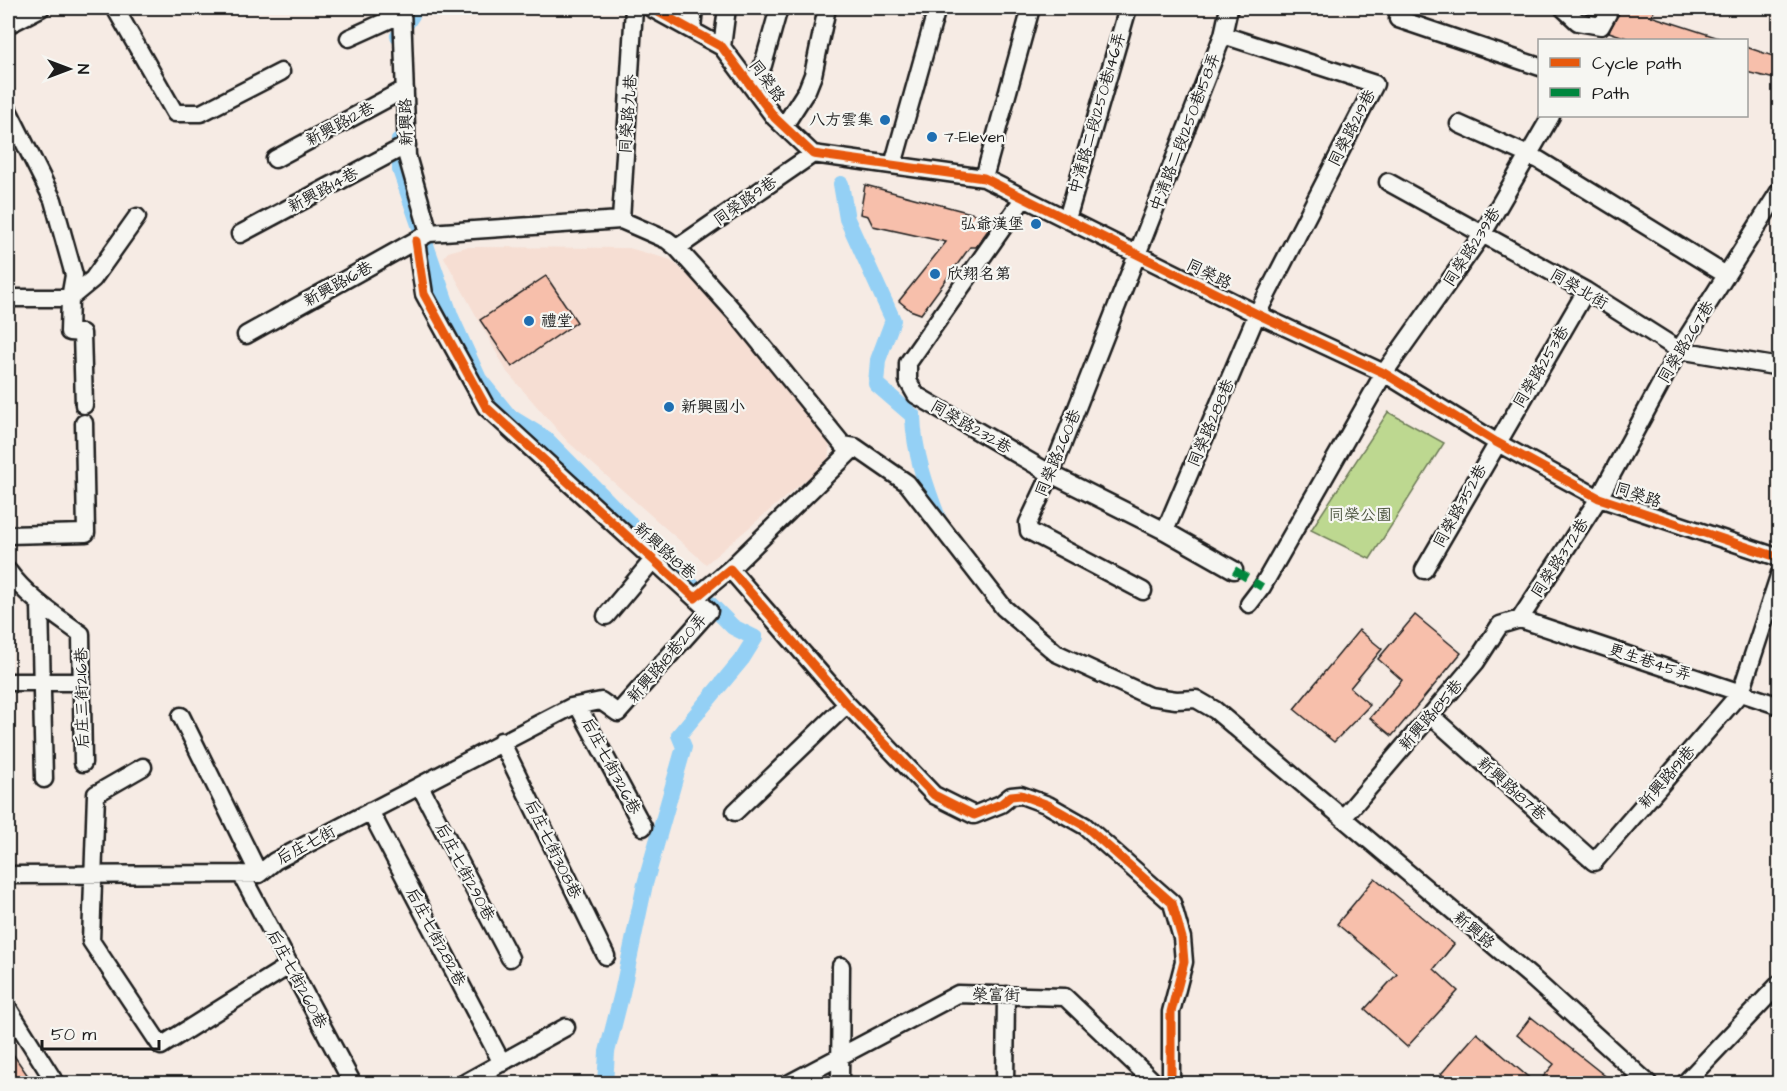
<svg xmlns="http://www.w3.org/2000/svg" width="1787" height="1091" viewBox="0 0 1787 1091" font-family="'Architects Daughter','LXGW WenKai TC',sans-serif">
	<rect width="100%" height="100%" fill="#f6ebe4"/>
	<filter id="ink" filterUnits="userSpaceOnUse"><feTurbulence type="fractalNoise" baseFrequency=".0167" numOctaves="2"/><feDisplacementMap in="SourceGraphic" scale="12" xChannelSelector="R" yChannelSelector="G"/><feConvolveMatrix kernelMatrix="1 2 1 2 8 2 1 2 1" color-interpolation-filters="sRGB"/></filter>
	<g filter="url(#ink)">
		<path fill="#f6ded3" d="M466,247L629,248L671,260L708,294L830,442L828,461L706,564L567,441L507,372L444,257L448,252Z"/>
		<path fill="#bdd890" stroke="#6c7a56" stroke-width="1.5" d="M1388,412L1444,443L1370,559L1311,530Z"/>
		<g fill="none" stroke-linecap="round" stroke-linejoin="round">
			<path stroke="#94d0f5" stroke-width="16" d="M398,36L412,15L413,8
				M399,140L400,170L451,317L479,379L509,416L545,438L733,627L755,638L742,659L679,735L684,747L645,884L622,993L607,1052L605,1084
				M841,184L847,219L893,320L878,360L876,384L913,416C914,452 926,487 939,520"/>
		</g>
		<path fill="#f7bfab" stroke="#1c1c1c" stroke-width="1.5" d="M1621,8H1656L1651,16L1719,38V40H1633L1609,32Z
			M1746,47L1779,58V80L1746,72Z
			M865,185L982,216L991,226L976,247H970L921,314L910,310L899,301L946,242L873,226L868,216L860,214Z
			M546,276L577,322L512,367L480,320Z
			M1415,615L1461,653L1392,736L1370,718L1402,680L1378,659Z
			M1359,630L1382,649L1350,688L1370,705L1334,742L1294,709Z
			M1375,878L1454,944L1434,969L1458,991L1407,1047L1365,1009L1397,974L1337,924Z
			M1531,1017L1614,1083H1538L1554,1064L1517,1035Z
			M1477,1033L1535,1083H1453L1441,1074Z
			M8,1047L33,1083H8Z"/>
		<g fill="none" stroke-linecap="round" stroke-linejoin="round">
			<g stroke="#1c1c1c" stroke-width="21">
				<path id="minor" d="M115,8L175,113H201L281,72
					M402,8L407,156L429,233
					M651,8L722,47L775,118L813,154L984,178L1257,314L1384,373L1496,442L1599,498L1780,558
					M1400,8L1398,19L1540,67
					M1563,8L1578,22L1601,26L1611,8
					M8,25L41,8
					M692,29L694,8
					M349,38L402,14
					M722,47L727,8
					M752,85L763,65L779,8
					M8,110L53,200L74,275L70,298L69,332L82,333L84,405
					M1459,124L1539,160L1726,275
					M784,126L807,90L813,75L827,8
					M275,159L405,89
					M893,165L937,8
					M984,178L1031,8
					M1388,182L1586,291L1679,350L1780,367
					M1023,199L908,363V381L916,395L1051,474L1165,531L1234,570
					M1067,219L1128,8
					M621,220L634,8
					M240,234L407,145
					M416,241L424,294L486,407L695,598L730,569L847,704L934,795L974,815L1001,804L1011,796L1021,795L1048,805L1085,826L1172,903L1182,938L1184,962L1171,1012V1084
					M677,248L813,154
					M8,298H70L93,279L137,217
					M246,335L429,233L621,220L667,240L677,248L739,317L843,445L855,447L907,483L1004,608L1056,653L1149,696L1176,700L1196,699L1215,710L1530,976L1649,1084
					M1165,531L1257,314L1375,84L1223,35
					M8,535L86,533L84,423
					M730,569L855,447
					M1424,570L1586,291
					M8,571C27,597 55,615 81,634L83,763
					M1143,591L1029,531L1028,523L1051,474L1223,35L1229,8
					M40,604L44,779
					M1249,604L1262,587L1384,373L1482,235L1551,116
					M606,616L653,560
					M1520,619L1599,498L1679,350L1780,190
					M1520,619L1780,706
					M8,682H82
					M578,706L643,827
					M1430,715L1594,862L1741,692L1780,573
					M181,716L259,874
					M501,741L606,956
					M143,767L96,794L91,941L161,1046L290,965
					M420,786L510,958
					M370,811L502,1063
					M735,812L847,704
					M1343,818L1476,662L1500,625L1520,619
					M241,874L353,1084
					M8,875L259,874L275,861L571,707L601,701L618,713L709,611L695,598
					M8,1008L56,1084
					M463,1084L566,1027
					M788,1084L958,994L1065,997L1156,1084
					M840,1084L841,966
					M1005,1084L1006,995
					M1684,1084L1780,983"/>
			</g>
			<use href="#minor" stroke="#f6f6f2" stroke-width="16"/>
			<path stroke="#00873e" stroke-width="8" stroke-dasharray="15 8" stroke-linecap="butt" d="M1234,570L1262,587"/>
			<g stroke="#f6f6f2" stroke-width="13">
				<path id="cycleway" d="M651,8L722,47L775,118L813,154L984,178L1257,314L1384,373L1496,442L1599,498L1780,558
					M416,241L424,294L486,407L695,598L730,569L847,704L934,795L974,815L1001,804L1011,796L1021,795L1048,805L1085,826L1172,903L1182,938L1184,962L1171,1012V1084"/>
			</g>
			<use href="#cycleway" stroke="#e8590c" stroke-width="9"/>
		</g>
	</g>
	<g fill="#1f6fb2" stroke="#f6f6f2" stroke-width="2">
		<circle cx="885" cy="120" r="6"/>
		<circle cx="932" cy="137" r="6"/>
		<circle cx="1036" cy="224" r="6"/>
		<circle cx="935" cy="274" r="6"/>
		<circle cx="529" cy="321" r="6"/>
		<circle cx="669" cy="407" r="6"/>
	</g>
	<g text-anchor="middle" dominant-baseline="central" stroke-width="4.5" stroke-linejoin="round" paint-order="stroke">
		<g font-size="16" fill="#1c1c1c" stroke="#f6f6f2">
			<text transform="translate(767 81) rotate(54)">同榮路</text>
			<text transform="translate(1097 113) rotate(-74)">中清路二段1250巷146弄</text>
			<text transform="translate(628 114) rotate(-86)">同榮路九巷</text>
			<text transform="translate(406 122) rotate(-91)">新興路</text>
			<text transform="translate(340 124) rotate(-28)">新興路12巷</text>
			<text transform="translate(1352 128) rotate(-63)">同榮路219巷</text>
			<text transform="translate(1185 132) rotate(-69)">中清路二段1250巷158弄</text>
			<text transform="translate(323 190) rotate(-28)">新興路14巷</text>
			<text transform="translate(745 201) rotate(-35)">同榮路9巷</text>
			<text transform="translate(1472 247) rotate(-57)">同榮路239巷</text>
			<text transform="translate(1209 274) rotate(26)">同榮路</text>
			<text transform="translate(338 284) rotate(-29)">新興路16巷</text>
			<text transform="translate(1579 289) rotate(30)">同榮北街</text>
			<text transform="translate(1686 342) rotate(-59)">同榮路267巷</text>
			<text transform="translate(1541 367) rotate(-59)">同榮路253巷</text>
			<text transform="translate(1211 423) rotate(-67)">同榮路288巷</text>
			<text transform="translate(971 427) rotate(30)">同榮路232巷</text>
			<text transform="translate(1058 453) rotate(-67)">同榮路260巷</text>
			<text transform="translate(1638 495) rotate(18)">同榮路</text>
			<text transform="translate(1460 506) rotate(-61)">同榮路352巷</text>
			<text transform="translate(665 551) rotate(42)">新興路18巷</text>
			<text transform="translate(1560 558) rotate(-57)">同榮路372巷</text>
			<text transform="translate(667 658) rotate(-49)">新興路18巷20弄</text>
			<text transform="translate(1650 662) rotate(18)">更生巷45弄</text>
			<text transform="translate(82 698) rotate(-91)">后庄三街216巷</text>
			<text transform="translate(1431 715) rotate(-49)">新興路185巷</text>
			<text transform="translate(611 766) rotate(62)">后庄七街326巷</text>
			<text transform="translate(1667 777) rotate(-49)">新興路191巷</text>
			<text transform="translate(1512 789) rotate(42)">新興路187巷</text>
			<text transform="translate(306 845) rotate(-28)">后庄七街</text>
			<text transform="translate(553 849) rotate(64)">后庄七街308巷</text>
			<text transform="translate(465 872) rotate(62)">后庄七街290巷</text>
			<text transform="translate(1474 930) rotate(40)">新興路</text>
			<text transform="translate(436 937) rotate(62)">后庄七街282巷</text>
			<text transform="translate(297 979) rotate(62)">后庄七街260巷</text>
			<text transform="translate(996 995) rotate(1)">榮富街</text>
		</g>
		<g font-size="16" fill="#1c1c1c" stroke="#f6f6f2" text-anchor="start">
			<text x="873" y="120" text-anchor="end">八方雲集</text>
			<text x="944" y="137">7-Eleven</text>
			<text x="1024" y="224" text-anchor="end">弘爺漢堡</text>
			<text x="947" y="274">欣翔名第</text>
			<text x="541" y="321">禮堂</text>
			<text x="681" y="407">新興國小</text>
		</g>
		<g font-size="16" fill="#4c543f" stroke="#f6f6f2">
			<text x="1360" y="515">同榮公園</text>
		</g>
	</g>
	<rect width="1787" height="1091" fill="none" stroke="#f6f6f2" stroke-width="30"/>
	<rect x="15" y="15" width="1757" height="1061" fill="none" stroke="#1c1c1c" stroke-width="2" filter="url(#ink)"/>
	<rect x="1538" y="39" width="210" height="78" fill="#f6f6f2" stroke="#9f9f9c" stroke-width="1.5"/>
	<rect x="1550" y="58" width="30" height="9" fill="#e8590c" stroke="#9f9f9c" stroke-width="1.5"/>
	<text x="1592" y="69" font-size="18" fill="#1c1c1c">Cycle path</text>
	<rect x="1550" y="88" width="30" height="9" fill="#00873e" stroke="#9f9f9c" stroke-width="1.5"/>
	<text x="1592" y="99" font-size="18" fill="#1c1c1c">Path</text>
	<g transform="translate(69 69) rotate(90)" stroke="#f6f6f2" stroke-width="4.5" paint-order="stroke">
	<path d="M0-4.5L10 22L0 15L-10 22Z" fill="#1c1c1c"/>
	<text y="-9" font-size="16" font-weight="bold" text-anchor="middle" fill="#1c1c1c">N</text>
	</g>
	<path d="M42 1040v9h117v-9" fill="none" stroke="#1c1c1c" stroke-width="3"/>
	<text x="51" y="1040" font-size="18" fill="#1c1c1c" stroke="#f6f6f2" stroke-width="4.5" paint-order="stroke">50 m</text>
</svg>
